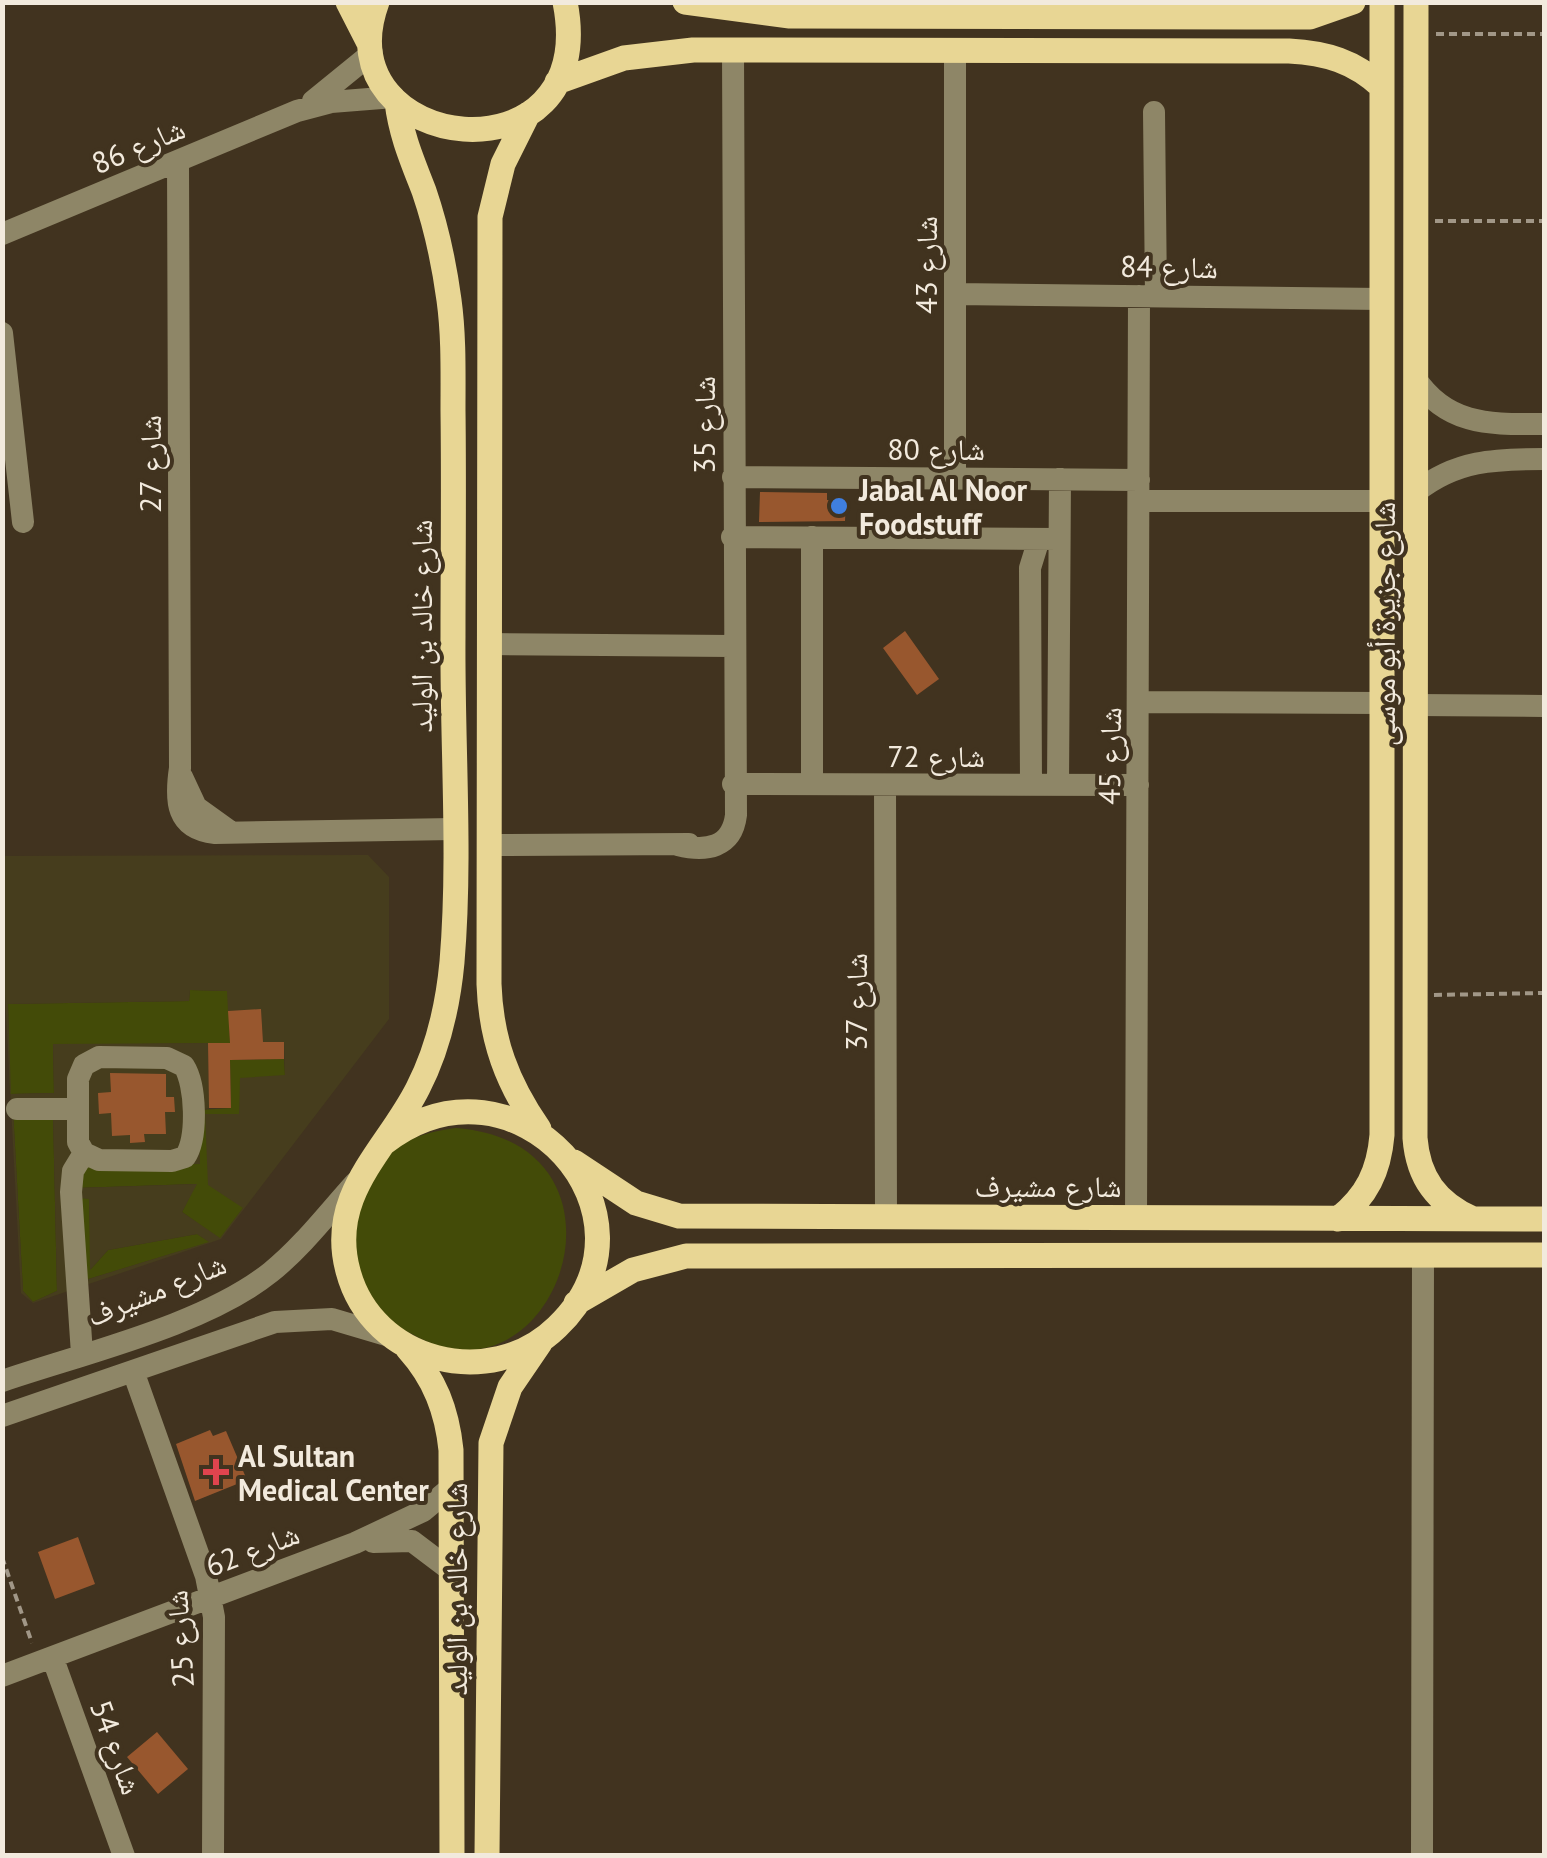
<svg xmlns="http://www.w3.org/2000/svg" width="1547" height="1858" viewBox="0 0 1547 1858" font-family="'PT Sans','Noto Naskh Arabic',sans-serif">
	<rect width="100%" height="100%" fill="#41331f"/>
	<path fill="#434b08" d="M190,990L228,991L230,1043L53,1045L54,1093L10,1094L8,1004L189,1001Z
		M284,1059L285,1076L243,1208L220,1239L182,1212L196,1184L76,1188L78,1166L199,1110L231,1108L230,1060Z
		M13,1110L53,1114L57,1291L33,1302L23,1291Z
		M456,1128C650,1143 557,1416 414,1335C403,1329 382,1322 375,1312C362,1293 355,1262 347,1241C372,1175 376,1138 456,1128Z
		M79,1198H89L91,1269L108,1250L197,1234L210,1242L82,1281Z"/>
	<path fill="#463d1d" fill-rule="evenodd" d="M368,855L389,877V1019L221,1239L33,1303L21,1293L3,958L2,856ZM190,990L227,991L228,1011L261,1010L263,1042H284L285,1075L240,1078L239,1114H205L208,1185L243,1208L220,1238L182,1212L197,1184L77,1188L79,1166L200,1164L199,1110L209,1108L208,1043L53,1044L54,1093L11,1094L8,1004L189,1001ZM13,1111L53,1114L57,1291L33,1302L23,1291ZM79,1198L89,1199L90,1270L108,1250L197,1234L209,1242L82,1281Z"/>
	<path fill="#98572e" d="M760,492L827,493V500H846L845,521L759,522Z
		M905,631L939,679L917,695L883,648Z
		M261,1009L263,1042H284V1059L230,1060L231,1108H209L208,1043H230L228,1011Z
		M110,1073L166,1074V1097H174L175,1112H165L166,1134H144L145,1142L130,1143V1135L112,1136L111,1113L99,1114L98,1093L111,1092Z
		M210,1430L213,1436L226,1431L247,1480L195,1501L176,1444Z
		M78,1537L95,1584L55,1599L38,1552Z
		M157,1732L188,1769L158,1794L127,1757Z"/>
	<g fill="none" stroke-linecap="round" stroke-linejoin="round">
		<path stroke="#a19787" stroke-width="4" stroke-dasharray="8 5" stroke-linecap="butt" d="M1436,34H1544
			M1435,221H1544
			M1434,995L1544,993
			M2,1557L32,1643"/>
		<path stroke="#8e8667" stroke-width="22" d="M955,51V478
			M313,101L372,53
			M1154,112L1156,296
			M178,161L180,768C175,801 176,829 215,833L453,829
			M2,234L297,111L331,102L394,97
			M955,294L1382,299
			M2,333L23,522
			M1415,378C1448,427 1492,424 1544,424
			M733,477L1139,480
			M1416,492C1456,460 1495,459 1544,459
			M1139,501H1382
			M732,537L1059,539
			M489,644L732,646
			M1140,702L1382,703
			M1415,705L1544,706
			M182,777L196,807L228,830
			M733,784L1138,785
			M812,784V537
			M885,785L886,1218
			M1031,785L1030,568L1039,539
			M1058,785L1060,479
			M489,845L689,844
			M678,845C706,852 732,848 736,815L733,51
			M99,1057L167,1058L184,1066C196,1085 198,1138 185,1157L172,1161L99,1160L84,1153L78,1142V1079L84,1065Z
			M17,1109H78
			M1136,1218L1139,296
			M82,1354L71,1192L73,1171L84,1153
			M133,1371L206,1576L214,1617L213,1856
			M2,1381C84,1353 205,1325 271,1272C302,1247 328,1213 355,1183
			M2,1416L275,1322L332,1319L386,1335
			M373,1542L412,1541L449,1569
			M53,1659L124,1856
			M2,1676L355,1543L423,1511L447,1491
			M1422,1856L1423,1255"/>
		<path stroke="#e8d694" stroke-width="25" d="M348,2L369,43
			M377,2C321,155 602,188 565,2
			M685,2L790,16L1250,17H1310L1353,2
			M1416,2L1415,1138C1418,1178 1437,1203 1473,1219
			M557,82L624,58L693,50L1289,51C1326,53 1354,61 1382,87
			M528,114L503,164L490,217L489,984C491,1040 507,1083 539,1129
			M384,1143C516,1040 673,1216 557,1327C490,1392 372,1362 348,1271C327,1194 387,1150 418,1088C438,1049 448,1005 452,962C461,855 452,743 453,636C453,561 454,486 453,411C453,374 454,336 449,300C444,263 436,226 424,191C412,160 401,135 397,102
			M574,1162L636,1203L679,1216L1544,1219
			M1338,1219C1367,1196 1379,1171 1382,1135V2
			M576,1303L633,1270L686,1256L1544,1255
			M408,1349C435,1379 447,1411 451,1450L452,1856
			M487,1856L491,1443L510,1387L540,1343"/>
	</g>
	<circle fill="#3f7fe0" stroke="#41331f" stroke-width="4" cx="839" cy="506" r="10"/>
	<path fill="#e0444e" stroke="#41331f" stroke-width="4" d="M211 1457h10v10h10v10h-10v10h-10v-10h-10v-10h10z"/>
	<g text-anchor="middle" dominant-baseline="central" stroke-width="8" stroke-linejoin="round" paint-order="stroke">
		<g font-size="30" fill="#f2eadd" stroke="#41331f">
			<text transform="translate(138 145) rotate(-23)">شارع 86</text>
			<text transform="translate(925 265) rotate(-90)">شارع 43</text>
			<text transform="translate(1169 266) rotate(1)">شارع 84</text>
			<text transform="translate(703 425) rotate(-90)">شارع 35</text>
			<text x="936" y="448">شارع 80</text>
			<text transform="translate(149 464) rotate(-90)">شارع 27</text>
			<text transform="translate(1383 624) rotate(-90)">شارع جزيرة أبو موسى</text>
			<text transform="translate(420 626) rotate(-90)">شارع خالد بن الوليد</text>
			<text x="936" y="755">شارع 72</text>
			<text transform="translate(1109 756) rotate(-89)">شارع 45</text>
			<text transform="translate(855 1002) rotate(-90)">شارع 37</text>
			<text x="1048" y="1185">شارع مشيرف</text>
			<text transform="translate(156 1289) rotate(-22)">شارع مشيرف</text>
			<text transform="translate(252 1549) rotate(-21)">شارع 62</text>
			<text transform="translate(455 1589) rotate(-90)">شارع خالد بن الوليد</text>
			<text transform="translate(179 1639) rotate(-94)">شارع 25</text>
			<text transform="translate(117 1747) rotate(70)">شارع 54</text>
		</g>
		<g font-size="30" font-weight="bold" fill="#f2eadd" stroke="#41331f" text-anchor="start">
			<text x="859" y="489">Jabal Al Noor<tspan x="859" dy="34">Foodstuff</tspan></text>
			<text x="238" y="1455">Al Sultan<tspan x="238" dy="34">Medical Center</tspan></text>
		</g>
	</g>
	<rect width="1547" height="1858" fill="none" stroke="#f2eadd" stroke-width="10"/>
</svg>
